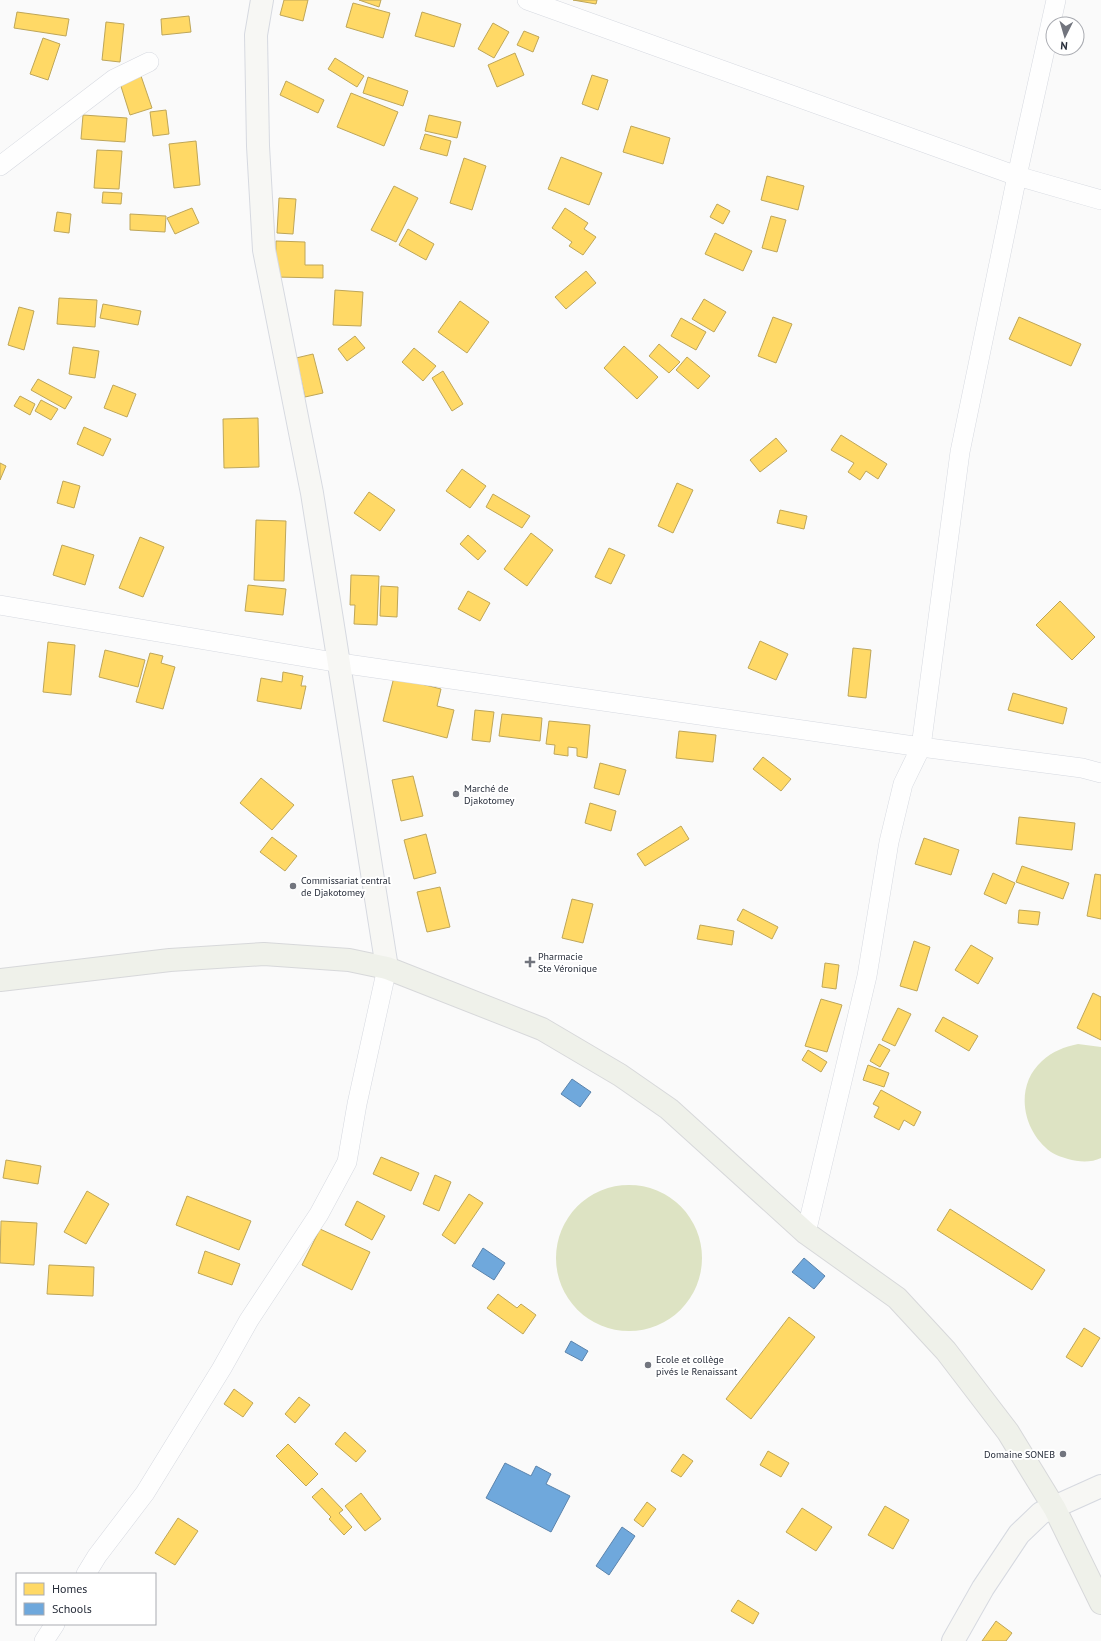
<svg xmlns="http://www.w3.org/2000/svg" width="1101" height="1641" viewBox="0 0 1101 1641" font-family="'PT Sans',sans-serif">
	<rect width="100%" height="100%" fill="#fafafa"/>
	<path fill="#dde3c3" d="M1078,1044L1101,1047V1158C1091,1163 1078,1162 1068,1159C1062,1157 1055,1155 1051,1152C1022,1131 1014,1086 1042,1061C1053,1051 1064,1047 1078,1044Z
		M556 1258a73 73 0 1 1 146 0a73 73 0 1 1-146 0Z"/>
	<path fill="#ffd966" stroke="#bea659" d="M284,0H308L303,21L280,15Z
		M359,0H381L379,7Z
		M573,0H597L596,4Z
		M353,3L390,13L383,38L346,27Z
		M17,12L69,19L66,36L14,28Z
		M422,12L461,24L454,47L415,36Z
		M189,16L191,32L162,35L161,19Z
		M106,22L124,24L120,62L102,60Z
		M493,23L509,32L494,58L478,49Z
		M524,31L539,37L533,52L517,45Z
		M43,38L60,44L48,80L30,74Z
		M515,53L524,75L497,87L488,65Z
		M335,58L364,76L357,87L328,69Z
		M140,73L152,108L130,115L119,80Z
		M592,75L608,80L598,110L582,104Z
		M368,77L408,91L403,106L363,93Z
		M286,81L324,100L318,113L280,95Z
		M351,93L398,112L384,146L337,127Z
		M166,110L169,134L153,136L150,112Z
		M83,115L127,118L125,142L81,139Z
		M429,115L461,122L457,138L425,131Z
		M631,126L670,138L663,164L623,152Z
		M425,134L451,141L447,156L420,149Z
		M196,141L200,185L174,188L169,144Z
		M97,150L122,151L119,189L94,188Z
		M561,157L602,173L589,205L548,189Z
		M464,158L486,166L472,210L450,203Z
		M767,176L804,186L798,210L761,200Z
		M394,186L418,198L396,242L371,230Z
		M103,192L122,193L121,204L102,203Z
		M279,198L296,199L293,234L277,233Z
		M717,204L730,211L723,224L710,217Z
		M192,208L199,223L175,234L167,218Z
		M565,208L588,223L584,229L596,237L583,255L569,246L572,242L552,228Z
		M57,212L71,214L69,233L54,231Z
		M130,214L166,216L165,232L130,230Z
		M771,216L786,220L777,252L762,248Z
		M408,229L434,244L426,260L399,245Z
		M715,233L752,251L743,271L705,254Z
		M276,241L305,242V265H323V278L275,277Z
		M586,271L596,283L566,309L555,297Z
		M335,290L363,292L361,326L333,325Z
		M59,298L97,300L95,327L57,324Z
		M704,299L726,312L714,332L692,319Z
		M460,301L489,322L467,353L438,332Z
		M103,304L141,311L138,325L100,318Z
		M19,307L34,311L24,350L8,345Z
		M773,317L792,324L776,363L758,356Z
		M1019,317L1081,344L1071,366L1009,339Z
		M681,318L706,332L696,350L671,336Z
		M355,336L365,348L347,361L338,349Z
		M659,344L680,362L669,373L649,356Z
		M624,346L658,377L637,399L604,368Z
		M73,347L99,351L95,378L69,374Z
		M414,348L436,366L423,381L402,362Z
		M313,354L323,393L305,397L296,358Z
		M687,357L710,376L698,389L676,370Z
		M443,371L463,404L452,411L432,378Z
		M38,379L72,397L65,409L31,390Z
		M113,385L136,394L127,417L104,408Z
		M20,396L35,404L30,415L14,406Z
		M41,400L58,409L51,420L35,411Z
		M258,418L259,467L224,468L223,419Z
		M84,427L111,439L103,456L77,444Z
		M841,435L887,464L878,479L866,471L860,480L848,472L854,463L831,450Z
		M776,438L787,451L760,472L750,460Z
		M0,463L6,466L0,480Z
		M462,469L486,486L470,508L446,491Z
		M63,481L80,486L74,508L57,503Z
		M677,483L693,490L673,533L658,526Z
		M369,492L395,510L380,531L354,513Z
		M493,494L530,516L522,528L486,507Z
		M780,510L807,516L804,529L777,523Z
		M256,520L286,521L284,581L254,580Z
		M531,533L553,550L527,586L504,569Z
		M468,535L486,551L478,560L460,544Z
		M140,537L164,547L143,597L119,588Z
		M62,545L94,555L85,585L53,575Z
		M609,548L625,555L611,584L595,577Z
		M351,575L379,576L377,625L354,624L355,605H350Z
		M248,585L286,589L283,615L245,611Z
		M381,586L398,587L397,617L380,616Z
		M468,591L490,603L480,621L458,609Z
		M1060,601L1095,637L1072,660L1036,625Z
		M760,641L788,654L776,680L748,668Z
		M48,642L75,645L71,695L43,692Z
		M853,648L871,650L866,698L848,696Z
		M105,650L145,660L138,687L99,677Z
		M150,653L163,656L161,663L175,667L163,709L136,702Z
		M283,672L303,676L301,686H306L301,709L257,701L261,678L282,682Z
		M394,677L441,689L437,706L454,710L447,738L383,721Z
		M1013,693L1067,708L1063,724L1008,710Z
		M475,710L494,712L490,742L472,740Z
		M502,714L542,718L540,741L499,736Z
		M549,721L590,725L587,758L577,756V748L568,747V756L554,754L555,745L546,744Z
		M679,731L716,735L713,762L676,758Z
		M763,757L791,779L781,791L753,769Z
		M600,763L626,770L619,795L594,788Z
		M413,776L423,816L401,821L392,780Z
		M261,778L294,805L272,830L240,803Z
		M590,803L616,811L611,831L585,823Z
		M1019,817L1075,823L1072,850L1016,844Z
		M681,826L689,839L645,866L637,854Z
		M426,834L436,873L414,879L404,840Z
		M272,837L297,856L285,871L260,852Z
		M924,838L959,850L951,875L915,864Z
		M1022,866L1069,883L1063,899L1016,882Z
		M993,873L1015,883L1006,904L984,894Z
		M1095,874L1101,875V919L1087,916Z
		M440,887L450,927L427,932L417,892Z
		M572,899L593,904L583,943L562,938Z
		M743,909L778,927L772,939L737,920Z
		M1019,910L1040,912L1038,925L1018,923Z
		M700,925L734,931L732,945L697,939Z
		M914,941L930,947L917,991L900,986Z
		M971,945L993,958L978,984L955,970Z
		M825,963L839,965L836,989L822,987Z
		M1093,993L1101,997V1040L1077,1028Z
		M821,999L842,1005L827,1052L805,1046Z
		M898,1008L911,1014L895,1046L882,1040Z
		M943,1017L978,1036L969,1051L935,1031Z
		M879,1044L890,1050L880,1067L870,1061Z
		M808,1050L827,1062L821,1072L802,1060Z
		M868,1065L889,1073L884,1087L863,1080Z
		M881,1090L921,1112L914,1126L904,1120L899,1130L874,1117L879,1107L873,1104Z
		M381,1157L419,1173L411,1191L373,1174Z
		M6,1160L41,1166L38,1184L3,1178Z
		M435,1175L451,1182L439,1211L423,1204Z
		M87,1191L109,1204L86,1244L64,1232Z
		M469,1194L483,1203L455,1244L442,1235Z
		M187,1196L251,1221L239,1250L176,1225Z
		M357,1201L385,1216L372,1240L345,1225Z
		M950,1209L1045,1270L1032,1290L937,1230Z
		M1,1221L37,1223L34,1265L0,1263Z
		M320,1229L370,1252L352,1290L302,1265Z
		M205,1251L240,1264L232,1285L198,1273Z
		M49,1265L94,1267L93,1296L47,1294Z
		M498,1294L517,1308L521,1304L536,1315L523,1334L487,1308Z
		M789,1317L815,1337L751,1419L726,1399Z
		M1084,1328L1100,1338L1082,1367L1066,1357Z
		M234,1389L253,1403L243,1417L224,1404Z
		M299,1397L310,1405L295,1423L285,1414Z
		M345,1432L366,1451L356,1462L335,1444Z
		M288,1444L318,1474L306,1486L276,1456Z
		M768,1451L789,1463L781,1477L760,1465Z
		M683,1454L693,1461L681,1477L671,1471Z
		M322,1488L343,1510L339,1513L352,1527L344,1535L329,1519L331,1517L312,1497Z
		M361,1493L381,1519L365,1531L345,1506Z
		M647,1502L656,1509L643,1527L634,1520Z
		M885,1506L909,1520L893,1549L868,1535Z
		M802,1508L832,1527L816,1551L786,1532Z
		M178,1518L198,1531L175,1565L155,1553Z
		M738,1600L759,1613L753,1624L731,1611Z
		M996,1621L1012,1633L1006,1641H982Z"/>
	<path fill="#6fa8dc" stroke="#5a83ac" d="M572,1079L591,1092L580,1107L561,1094Z
		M483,1248L505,1263L494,1280L472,1266Z
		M804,1258L825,1276L814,1289L792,1272Z
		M571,1341L588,1351L582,1361L565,1352Z
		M505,1463L531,1476L536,1466L551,1474L546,1484L570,1496L551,1532L486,1498Z
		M622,1527L635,1536L609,1575L596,1566Z"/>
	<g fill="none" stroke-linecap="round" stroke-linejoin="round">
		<g stroke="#d6d9e0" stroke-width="20">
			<path id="street" d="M527,0L1017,176L1101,200
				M0,166L114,79L149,62
				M0,605L340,663L921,747L1082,768L1101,773
				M806,1233L867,976L889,842L903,784L921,747L960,452L1017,176L1056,0
				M86,1574L97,1556L145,1493L222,1368L249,1320L319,1214L347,1162L357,1104L387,968
				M44,1641L55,1624"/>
		</g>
		<g stroke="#d6d9e0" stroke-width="24">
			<path id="secondary" d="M262,0L256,35L258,146L264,250L312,493L387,968
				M953,1641L983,1588L1019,1534L1041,1513L1101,1486"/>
		</g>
		<g stroke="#d7d8da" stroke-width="24">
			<path id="primary" d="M0,980L170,960L264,954L349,960L387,968L542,1029L620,1075L669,1109L806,1233L897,1298L946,1351L1008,1432L1055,1509L1101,1603"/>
		</g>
		<use href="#street" stroke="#fefefe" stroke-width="19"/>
		<use href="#secondary" stroke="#f7f7f4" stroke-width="22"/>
		<use href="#primary" stroke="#eff1ea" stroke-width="22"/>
	</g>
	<g fill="#72757e" stroke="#fff" stroke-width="1.5">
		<circle cx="456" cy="794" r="4"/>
		<circle cx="293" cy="886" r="4"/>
		<path d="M528 956h4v4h4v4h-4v4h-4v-4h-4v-4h4z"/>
		<circle cx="648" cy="1365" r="4"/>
		<circle cx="1063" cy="1454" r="4"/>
	</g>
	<g text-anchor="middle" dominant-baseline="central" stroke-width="4" stroke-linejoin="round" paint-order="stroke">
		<g font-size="10" fill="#282e3b" stroke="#fff" text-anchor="start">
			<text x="464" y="788">Marché de<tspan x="464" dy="12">Djakotomey</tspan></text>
			<text x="301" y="880">Commissariat central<tspan x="301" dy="12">de Djakotomey</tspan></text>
			<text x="538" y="956">Pharmacie<tspan x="538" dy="12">Ste Véronique</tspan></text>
			<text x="656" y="1359">Ecole et collège<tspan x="656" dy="12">pivés le Renaissant</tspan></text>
			<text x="1055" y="1454" text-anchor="end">Domaine SONEB</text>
		</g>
	</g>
	<rect x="16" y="1573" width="140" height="52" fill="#ffffff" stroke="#a9abb1"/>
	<rect x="24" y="1583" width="20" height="12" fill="#ffd966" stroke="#a9abb1"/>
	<text x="52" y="1593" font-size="12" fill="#282e3b">Homes</text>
	<rect x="24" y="1603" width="20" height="12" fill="#6fa8dc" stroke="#a9abb1"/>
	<text x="52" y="1613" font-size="12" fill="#282e3b">Schools</text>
	<g transform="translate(1065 36) rotate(185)"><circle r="19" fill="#ffffff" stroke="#a9abb1"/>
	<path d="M0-3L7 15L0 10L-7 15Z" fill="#72757e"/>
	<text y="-6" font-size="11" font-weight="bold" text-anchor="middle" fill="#282e3b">N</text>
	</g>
</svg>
